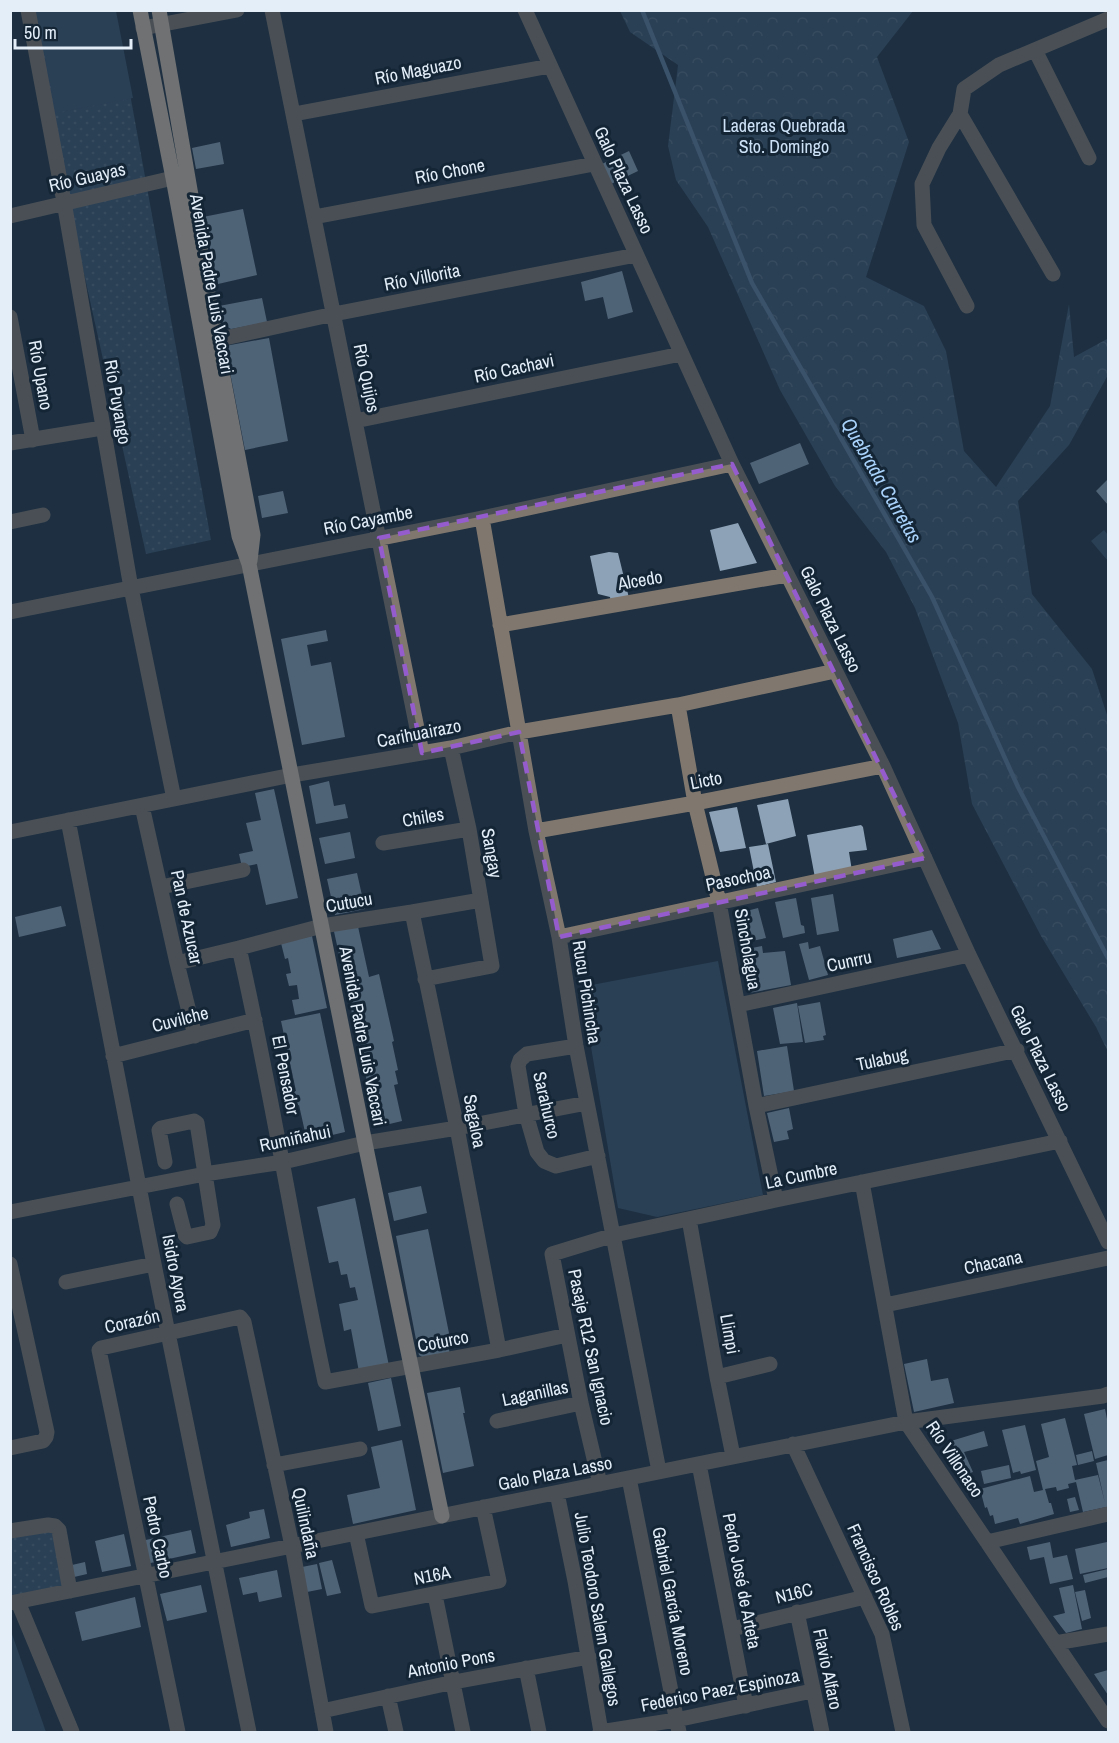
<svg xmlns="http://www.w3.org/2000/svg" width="1119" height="1743" viewBox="0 0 1119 1743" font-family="'Archivo Narrow',sans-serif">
	<defs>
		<pattern id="forest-crowns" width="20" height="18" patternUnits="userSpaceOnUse" patternTransform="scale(1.5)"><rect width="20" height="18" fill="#3b546d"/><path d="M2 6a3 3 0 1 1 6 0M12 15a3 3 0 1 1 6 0" fill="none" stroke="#576d83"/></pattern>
		<pattern id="park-dots" width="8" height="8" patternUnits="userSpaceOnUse" patternTransform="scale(1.5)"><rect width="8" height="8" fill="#3b546d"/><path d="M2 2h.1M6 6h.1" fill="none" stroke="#576d83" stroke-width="1.8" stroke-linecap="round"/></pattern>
	</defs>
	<rect width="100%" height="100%" fill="#1e3041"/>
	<path fill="url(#forest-crowns)" d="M620,11H913L877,57L909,142L866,277L924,306L946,351L964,451L996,487L1050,406L1069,304L1074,357L1107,339L1108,329V375L1069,445L1018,501L1032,594L1092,669L1108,718V1052L1096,1027L1041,936L972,804L958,723L915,608L886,552L835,486L780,390L708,227L676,180L668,146L678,65L630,32Z"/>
	<path fill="url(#park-dots)" d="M26,11H115L211,540L146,554Z
		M55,1528L66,1585L11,1597V1536Z"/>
	<path fill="#3b546d" d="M36,11H116L133,98L56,113Z
		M1104,530L1108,535V561L1091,541Z
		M718,961L763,1195L657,1217L618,1208L581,987Z
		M11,1634H12L46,1732H11Z"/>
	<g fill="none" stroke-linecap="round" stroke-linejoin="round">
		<path stroke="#5d7c9b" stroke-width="4.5" d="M642,10L752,283L932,597L1018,787L1108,958"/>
	</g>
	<path fill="#8da2b7" d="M220,142L224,164L196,169L192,148Z
		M629,151L638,171L611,184L602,164Z
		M243,209L257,275L218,284L203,217Z
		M622,271L633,312L608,319L603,297L585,301L581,282Z
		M262,298L267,322L231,329L223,324L219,306Z
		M269,338L288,441L245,450L225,346Z
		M800,443L809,464L759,484L750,463Z
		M1108,479V505L1096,491Z
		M283,491L288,513L262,518L258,496Z
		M738,523L757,563L720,571L710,530Z
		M609,552L618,553L629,598L611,602L610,597L598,594L590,556Z
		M326,630L328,641L307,645L311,666L331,662L345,737L302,745L281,639Z
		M329,781L334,806L345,804L348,818L316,824L309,786Z
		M274,789L298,898L266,905L257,864L242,867L239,854L253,851L246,823L261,820L255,793Z
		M788,799L796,836L766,844L757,805Z
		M737,807L746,848L720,852L709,812Z
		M861,825L863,827L867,850L849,852L852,871L815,878L807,835Z
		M350,832L355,858L325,864L319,838Z
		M768,844L776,882L757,887L749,847Z
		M357,873L365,909L335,915L327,879Z
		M833,894L839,931L817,935L811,898Z
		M796,898L801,925L804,926L805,933L783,938L775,902Z
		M61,906L66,926L19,937L15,917Z
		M758,908L766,938L742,943L735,914Z
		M357,922L369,977L379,974L394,1041L392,1042L398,1070L395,1071L398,1084L394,1085L402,1121L377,1127L333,927Z
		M932,930L941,949L897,958L893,939Z
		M312,936L327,1008L295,1015L292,1000L299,999L297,985L289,986L286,974L291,973L288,958L285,959L281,943Z
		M808,942L809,949L820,946L828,975L809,980L799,944Z
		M762,946L763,953L785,951L791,985L749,993L742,950Z
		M820,1002L826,1035L823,1036L824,1040L805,1043L798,1006Z
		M797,1003L803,1042L780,1044L773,1008Z
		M320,1013L345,1132L307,1141L299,1105L292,1107L289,1093L296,1091L281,1021Z
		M787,1046L794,1091L764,1096L757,1051Z
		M789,1108L793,1129L787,1131L789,1139L774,1142L767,1113Z
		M421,1186L427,1213L394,1221L388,1193Z
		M355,1198L389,1366L359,1372L351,1329L344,1331L339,1304L358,1300L355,1287L350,1288L347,1274L341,1275L338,1261L329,1263L317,1207Z
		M428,1229L450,1338H447L450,1355L427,1360L419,1355L396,1236Z
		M927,1359L931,1381L948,1378L954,1403L914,1412L904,1364Z
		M391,1378L401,1426L378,1431L368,1383Z
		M460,1387L465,1413H463L474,1466L443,1473L427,1393Z
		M1105,1409L1108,1424V1455L1095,1459L1084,1414Z
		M1065,1418L1077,1465L1072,1466L1075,1480L1098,1475L1105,1503L1096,1463L1108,1460V1512L1106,1507L1083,1512L1076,1482L1068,1484L1069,1488L1057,1491L1056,1487L1045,1489L1049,1503H1051L1054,1514L1020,1524L1018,1518L995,1524L993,1515L990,1516L987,1507L985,1508L980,1489L1030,1476L1034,1492L1043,1490L1036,1461L1049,1457L1041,1424Z
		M1025,1425L1036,1470L1021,1474L1020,1471L1013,1473L1002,1430Z
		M984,1431L988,1446L964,1452L973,1472L967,1474L949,1443L951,1441Z
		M402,1440L416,1510L353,1524L347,1495L380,1488L371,1447Z
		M1092,1451L1094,1461L1078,1465L1076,1455Z
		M1009,1465L1011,1478L984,1484L981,1471Z
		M1075,1497L1079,1510L1070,1512L1067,1499Z
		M264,1509L270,1538L231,1547L226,1525L250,1518L249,1512Z
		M191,1530L196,1553L146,1564L141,1541Z
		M124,1534L131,1566L102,1572L95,1541Z
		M1050,1542L1053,1558L1067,1555L1073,1579L1050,1584L1044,1557L1030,1560L1027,1547Z
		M1107,1542L1108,1568L1080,1574L1075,1549Z
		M332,1560L341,1593L327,1596L319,1563Z
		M85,1562L87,1574L74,1577L72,1565Z
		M317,1564L322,1589L307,1592L302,1567Z
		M1108,1569V1577L1085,1583L1083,1575Z
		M277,1570L282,1597L259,1602L257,1592L243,1595L239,1578Z
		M201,1585L207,1612L167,1621L160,1594Z
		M1073,1585L1082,1629L1066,1633L1053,1616L1065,1613L1059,1588Z
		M1085,1590L1091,1618L1082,1621L1075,1592Z
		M135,1597L141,1627L82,1641L75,1612Z
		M1108,1670V1695L1094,1674Z"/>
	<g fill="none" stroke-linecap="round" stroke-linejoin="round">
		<path stroke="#80776e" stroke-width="15" d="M28,10L64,202L131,588L174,799
			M272,10L422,753
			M525,10L732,464L883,766L969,955L1108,1242
			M143,28L237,10
			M1035,50L1089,158
			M294,114L550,66
			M960,114L1053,274
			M10,216L173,178
			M314,217L594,164
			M967,306L924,225L922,184L939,148L960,114L964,89L999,65L1108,19
			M10,317L33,440
			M216,340L334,314L636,255
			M355,421L681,354
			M10,443L102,428
			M482,518L536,831L559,937L576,1046L659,1471
			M10,522L43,515
			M10,612L482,518L732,464
			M500,625L787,575
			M678,705L695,803L719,902L756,1106L776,1200
			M142,806L177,963L195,1036
			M68,820L154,1264L249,1732
			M536,831L695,803L883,766
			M10,832L292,775L451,748L519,732L678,705L835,671
			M383,843L469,829
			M161,887L243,870
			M412,912L481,900
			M559,937L925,858
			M177,963L239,948
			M425,979L492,966L469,829L451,748
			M738,1005L969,955
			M576,1046L527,1054L520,1060L518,1066L526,1114L537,1152L544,1161L556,1166L598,1156
			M113,1056L255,1020
			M756,1106L1017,1050
			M165,1162L159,1130L161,1128L194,1121L197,1123L213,1225L210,1232L187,1237L185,1235L177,1204
			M862,1182L906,1422L1108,1721
			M10,1212L205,1174L283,1162L365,1143L457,1128L587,1103
			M689,1219L717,1377L733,1456
			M10,1264L47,1432L46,1437L43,1441L10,1448
			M66,1282L154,1264
			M885,1305L1108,1258
			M499,1350L457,1128L412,912L322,926L239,948C272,1092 294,1238 325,1382L499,1350L567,1335
			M717,1377L770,1364
			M497,1421L581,1403
			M793,1444L882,1634L903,1732
			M699,1464L746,1706
			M274,1465L360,1449
			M629,1478L679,1732
			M600,1484L581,1403L552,1254L614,1235L776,1200L1060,1141
			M557,1493L575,1581L601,1732
			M10,1531L48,1525L55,1526L59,1530L70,1591
			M356,1533L372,1606L499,1581L483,1507
			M987,1542L1108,1514
			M435,1595L463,1732
			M18,1602L72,1732
			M10,1603L906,1422L1103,1396L1108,1394
			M797,1612L822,1732
			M732,1629L865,1597
			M1055,1643L1108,1634
			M526,1668L539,1732
			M388,1696L396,1732
			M322,1711L454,1682L589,1657
			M178,1732L99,1350L101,1348L240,1317L244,1322L292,1546L326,1732
			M600,1732L676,1720L812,1691"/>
		<path stroke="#d2c0ad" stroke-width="15" d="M140,10L173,178L239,536L249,564L365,1143L442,1516
			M159,10L216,340L253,535L250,561"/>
	</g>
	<path d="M0 0H1119V1743H0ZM732,464L925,858L559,937L519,732L422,753L379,538Z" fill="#1e3041" fill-opacity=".55" fill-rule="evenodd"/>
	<path fill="none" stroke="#955cce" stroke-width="4.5" stroke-dasharray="12 8" stroke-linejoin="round" d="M732,464L925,858L559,937L519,732L422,753L379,538Z"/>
	<g text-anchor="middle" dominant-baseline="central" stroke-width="6" stroke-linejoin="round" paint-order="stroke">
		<g font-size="18" fill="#e3eef9" stroke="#142636">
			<text transform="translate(418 70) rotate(-11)">Río Maguazo</text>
			<text transform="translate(450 171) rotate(-11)">Río Chone</text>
			<text transform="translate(87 177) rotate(-13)">Río Guayas</text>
			<text transform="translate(624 180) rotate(65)">Galo Plaza Lasso</text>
			<text transform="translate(422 277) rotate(-11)">Río Villorita</text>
			<text transform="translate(212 284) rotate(80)">Avenida Padre Luis Vaccari</text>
			<text transform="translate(514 368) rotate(-12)">Río Cachavi</text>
			<text transform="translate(41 375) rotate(80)">Río Upano</text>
			<text transform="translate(367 378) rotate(78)">Río Quijos</text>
			<text transform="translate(118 402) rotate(80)">Río Puyango</text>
			<text transform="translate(368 520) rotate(-11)">Río Cayambe</text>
			<text transform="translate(640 580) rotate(-10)">Alcedo</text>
			<text transform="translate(831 619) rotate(64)">Galo Plaza Lasso</text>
			<text transform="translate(419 733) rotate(-11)">Carihuairazo</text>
			<text transform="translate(706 780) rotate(-11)">Licto</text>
			<text transform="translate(423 817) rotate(-10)">Chiles</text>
			<text transform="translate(492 853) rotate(80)">Sangay</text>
			<text transform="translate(738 878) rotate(-12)">Pasochoa</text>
			<text transform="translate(349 902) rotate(-10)">Cutucu</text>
			<text transform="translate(187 917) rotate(78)">Pan de Azucar</text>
			<text transform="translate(748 949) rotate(80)">Sincholagua</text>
			<text transform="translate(849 961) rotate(-12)">Cunrru</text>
			<text transform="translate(587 992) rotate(81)">Rucu Pichincha</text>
			<text transform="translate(180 1019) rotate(-14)">Cuvilche</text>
			<text transform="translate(363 1036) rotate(79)">Avenida Padre Luis Vaccari</text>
			<text transform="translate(1041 1058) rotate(64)">Galo Plaza Lasso</text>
			<text transform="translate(882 1059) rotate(-12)">Tulabug</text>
			<text transform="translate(286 1075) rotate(79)">El Pensador</text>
			<text transform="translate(547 1105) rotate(77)">Sarahurco</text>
			<text transform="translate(475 1121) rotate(79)">Sagaloa</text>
			<text transform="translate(295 1138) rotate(-12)">Rumiñahui</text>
			<text transform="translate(801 1175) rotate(-12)">La Cumbre</text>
			<text transform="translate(993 1262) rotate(-12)">Chacana</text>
			<text transform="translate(176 1273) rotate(79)">Isidro Ayora</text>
			<text transform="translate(132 1321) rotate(-13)">Corazón</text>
			<text transform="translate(730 1334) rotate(80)">Llimpi</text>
			<text transform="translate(443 1341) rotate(-11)">Coturco</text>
			<text transform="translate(591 1347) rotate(78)">Pasaje R12 San Ignacio</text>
			<text transform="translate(535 1393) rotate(-12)">Laganillas</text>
			<text transform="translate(955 1459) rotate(56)">Río Villonaco</text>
			<text transform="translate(555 1473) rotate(-11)">Galo Plaza Lasso</text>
			<text transform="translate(306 1523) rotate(78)">Quilindaña</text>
			<text transform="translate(158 1537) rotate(78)">Pedro Carbo</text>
			<text transform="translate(432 1575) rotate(-11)">N16A</text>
			<text transform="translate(876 1577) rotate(66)">Francisco Robles</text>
			<text transform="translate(742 1581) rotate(79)">Pedro José de Arteta</text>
			<text transform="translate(794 1593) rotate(-14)">N16C</text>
			<text transform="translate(673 1601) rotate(79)">Gabriel García Moreno</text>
			<text transform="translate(598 1609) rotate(80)">Julio Teodoro Salem Gallegos</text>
			<text transform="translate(451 1663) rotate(-11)">Antonio Pons</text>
			<text transform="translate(828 1669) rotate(78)">Flavio Alfaro</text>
			<text transform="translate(720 1690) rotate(-11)">Federico Paez Espinoza</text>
		</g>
		<g font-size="18" fill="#cee2f7" stroke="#142636">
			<text x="784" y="125">Laderas Quebrada<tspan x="784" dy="21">Sto. Domingo</tspan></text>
		</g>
		<g font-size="20" font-style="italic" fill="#a9d2fb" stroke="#142636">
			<text transform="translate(882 480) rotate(60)">Quebrada Carretas</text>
		</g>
	</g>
	<rect width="1119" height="1743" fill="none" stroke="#e3eef9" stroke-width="24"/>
	<path d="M15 39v9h116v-9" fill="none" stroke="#e3eef9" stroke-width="3"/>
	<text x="24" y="39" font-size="18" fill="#e3eef9" stroke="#142636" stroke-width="4.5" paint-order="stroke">50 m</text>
</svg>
